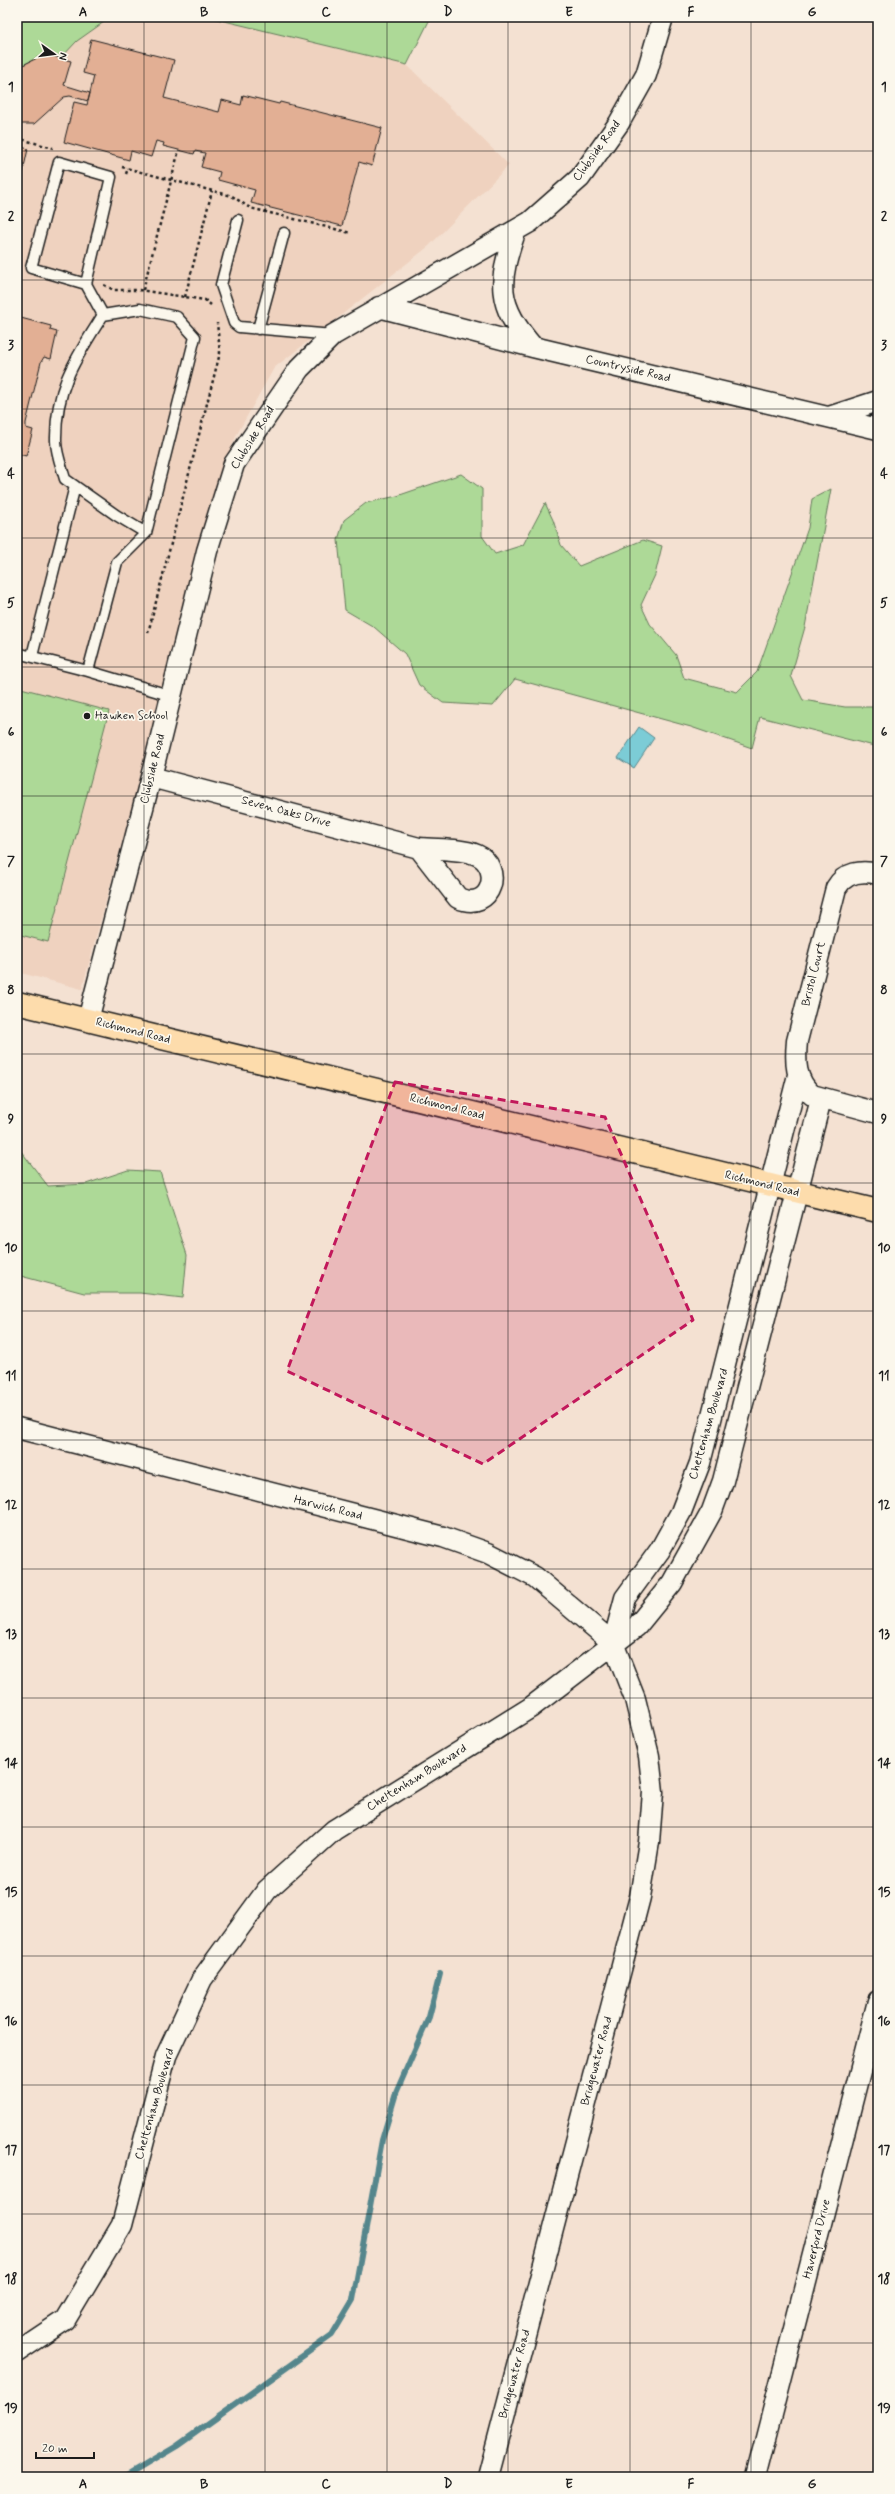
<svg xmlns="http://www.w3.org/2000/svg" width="895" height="2494" viewBox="0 0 895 2494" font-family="Mynerve,sans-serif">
	<rect width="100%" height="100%" fill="#f4e1d2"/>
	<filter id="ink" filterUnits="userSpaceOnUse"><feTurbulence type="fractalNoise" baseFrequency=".025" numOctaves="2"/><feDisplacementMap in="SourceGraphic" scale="8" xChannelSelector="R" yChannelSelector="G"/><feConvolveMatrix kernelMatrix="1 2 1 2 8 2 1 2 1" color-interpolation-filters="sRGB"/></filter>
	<g filter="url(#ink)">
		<path fill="#efd2bf" d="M17,17H208L407,65L509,165L429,246L274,368L237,434L226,460L82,989L17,972Z"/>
		<path fill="#add997" stroke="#647a5a" d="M17,17H111L77,41L61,58L45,54L17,68Z
			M208,17H431L407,65Z
			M461,474L482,489V536L495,554L523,545L545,503L553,520L561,545L579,566L643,540L662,546L655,575L641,605L650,624L676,655L684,678L737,692L757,672L808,528L812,499L831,489L805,627L791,676L803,700L845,707H878V747L760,717L752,748L691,727L515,679L493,706L443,703L419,685L405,654L374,627L345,610L338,540L344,520L366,503L397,496Z
			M17,687L109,711L48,942L17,934Z
			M17,1146L48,1186L86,1184L128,1170L160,1172L187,1255L183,1298L140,1293H84L17,1275Z"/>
		<path fill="#7bccd6" stroke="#55868c" d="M639,727L654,738L634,768L618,758Z"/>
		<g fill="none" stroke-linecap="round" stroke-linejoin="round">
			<path stroke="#55868c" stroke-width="6" d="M125,2477L177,2446L332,2335L353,2300L382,2140L396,2093L429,2017L440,1974"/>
		</g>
		<path fill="#e2af94" stroke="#1c1c1c" d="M91,39L174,60L164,98L219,112L222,100L241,105L243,95L279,104L280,102L382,128L372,166L359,162L342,226L251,203L255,190L218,180L220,172L201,167L205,153L195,151L194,154L163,146L164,143L156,141L151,157L131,151L129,160L64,142L74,102L87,105L90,93L94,76L83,73Z
			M45,54L71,61L64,85L90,93L88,101L70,96L64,97L34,124H17V68Z
			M19,146L28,149L17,198V147Z
			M17,317L51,326L50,330L57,332L51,359L44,357L41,362L26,423V428L33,430L26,456L19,454L18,459Z"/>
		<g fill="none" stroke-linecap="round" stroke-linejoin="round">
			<g stroke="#1c1c1c" stroke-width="13">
				<path id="lane" d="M238,220L221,285L234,323L239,327L333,335
					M86,284L31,268L59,162L111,177L86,284L103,315
					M258,329L284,233
					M146,533L116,515L65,479C62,468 56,453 56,441C55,387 76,358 103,315L140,309L177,317L195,337L146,533L117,562L88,671L172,696
					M17,653L88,671
					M32,656L75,486"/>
			</g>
			<g stroke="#1c1c1c" stroke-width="23">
				<path id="street" d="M516,230C498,281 495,304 533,347
					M379,307L533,347L878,429
					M829,417L878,401
					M151,777L419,848L458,898C493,913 503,866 477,855C460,848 438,850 419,848
					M878,874C861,870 845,872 836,888L797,1041C795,1062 795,1080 812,1095L878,1113
					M88,1020L151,777L207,551L234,464L299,369L333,335L530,222L580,178L619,123L646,75L663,17
					M17,1428L443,1537L488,1553L535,1577L613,1643L635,1699L649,1756L653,1792L649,1842L640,1897L488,2477
					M613,1643L625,1598L660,1550L681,1512L700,1463L798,1075
					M17,2352L65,2320L122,2225L166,2056L202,1979L267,1890L334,1830L530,1708L637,1626L672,1583L712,1511L723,1481L821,1099
					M756,2477L878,2001"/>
			</g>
			<g stroke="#1c1c1c" stroke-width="25">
				<path id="primary" d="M17,1003L878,1211"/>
			</g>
			<path stroke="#1c1c1c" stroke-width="2.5" stroke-dasharray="3 3" stroke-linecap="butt" d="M17,138L53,148
				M122,167L232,196L250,208L351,233
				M126,174L128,168
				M104,285L114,290H139L205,300L211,305
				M143,290L179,150
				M185,297L212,191
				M148,633L220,353L217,323"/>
			<use href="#lane" stroke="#fbf7ec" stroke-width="10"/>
			<use href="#street" stroke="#fbf7ec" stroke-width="20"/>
			<use href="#primary" stroke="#fddcac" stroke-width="22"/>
		</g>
	</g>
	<path fill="#c2185b" fill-opacity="0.2" stroke="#c2185b" stroke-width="3" stroke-dasharray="8 5" stroke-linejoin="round" d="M395,1082L605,1117L693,1320L483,1464L287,1371Z"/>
	<path fill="none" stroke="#1c1c1c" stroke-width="1" stroke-opacity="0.55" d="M144,17V2477M265,17V2477M387,17V2477M508,17V2477M630,17V2477M751,17V2477M17,151H878M17,280H878M17,409H878M17,538H878M17,667H878M17,796H878M17,925H878M17,1054H878M17,1183H878M17,1311H878M17,1440H878M17,1569H878M17,1698H878M17,1827H878M17,1956H878M17,2085H878M17,2214H878M17,2343H878"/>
	<circle fill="#1c1c1c" stroke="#fbf7ec" stroke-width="1.5" cx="87" cy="716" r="4"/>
	<g text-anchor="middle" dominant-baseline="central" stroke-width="3.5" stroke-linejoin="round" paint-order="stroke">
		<g font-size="12" fill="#1c1c1c" stroke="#fbf7ec">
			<text transform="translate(597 151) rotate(-54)">Clubside Road</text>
			<text transform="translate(628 369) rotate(13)">Countryside Road</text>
			<text transform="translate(253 438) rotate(-58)">Clubside Road</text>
			<text transform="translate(153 769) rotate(-76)">Clubside Road</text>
			<text transform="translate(286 812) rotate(15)">Seven Oaks Drive</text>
			<text transform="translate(814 974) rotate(-76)">Bristol Court</text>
			<text transform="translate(133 1031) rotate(14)">Richmond Road</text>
			<text transform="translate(447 1107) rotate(14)">Richmond Road</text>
			<text transform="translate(762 1184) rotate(14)">Richmond Road</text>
			<text transform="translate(709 1424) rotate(-74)">Cheltenham Boulevard</text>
			<text transform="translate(328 1508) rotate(14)">Harwich Road</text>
			<text transform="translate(417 1778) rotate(-32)">Cheltenham Boulevard</text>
			<text transform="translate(597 2061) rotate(-75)">Bridgewater Road</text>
			<text transform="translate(155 2104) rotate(-74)">Cheltenham Boulevard</text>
			<text transform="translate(817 2239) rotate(-76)">Haverford Drive</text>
			<text transform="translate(515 2374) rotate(-75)">Bridgewater Road</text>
		</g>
		<g font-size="12" fill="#1c1c1c" stroke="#fbf7ec" text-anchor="start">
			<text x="95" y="716">Hawken School</text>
		</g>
	</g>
	<rect width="895" height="2494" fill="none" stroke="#fbf7ec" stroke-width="44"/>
	<g transform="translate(54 54) rotate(104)" stroke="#fbf7ec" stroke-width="3" paint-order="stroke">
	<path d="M0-3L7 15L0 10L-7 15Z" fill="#1c1c1c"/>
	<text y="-6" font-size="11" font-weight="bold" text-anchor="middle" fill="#1c1c1c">N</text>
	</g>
	<path d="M36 2452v6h58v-6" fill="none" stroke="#1c1c1c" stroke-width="2"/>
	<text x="42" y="2452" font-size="12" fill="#1c1c1c" stroke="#fbf7ec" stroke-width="3" paint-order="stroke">20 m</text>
	<rect x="22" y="22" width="851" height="2450" fill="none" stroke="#1c1c1c" stroke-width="1.5"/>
	<g font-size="13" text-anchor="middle" font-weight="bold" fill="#1c1c1c">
		<text x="83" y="16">A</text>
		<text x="204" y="16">B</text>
		<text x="326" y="16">C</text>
		<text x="448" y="16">D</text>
		<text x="569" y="16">E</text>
		<text x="691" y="16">F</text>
		<text x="812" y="16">G</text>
		<text x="11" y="91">1</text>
		<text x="884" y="91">1</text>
		<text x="11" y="220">2</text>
		<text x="884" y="220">2</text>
		<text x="11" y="349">3</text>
		<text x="884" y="349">3</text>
		<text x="11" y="478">4</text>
		<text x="884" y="478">4</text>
		<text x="11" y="607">5</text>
		<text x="884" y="607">5</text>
		<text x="11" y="736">6</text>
		<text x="884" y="736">6</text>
		<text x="11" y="865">7</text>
		<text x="884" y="865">7</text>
		<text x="11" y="994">8</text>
		<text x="884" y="994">8</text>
		<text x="11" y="1123">9</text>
		<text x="884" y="1123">9</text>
		<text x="11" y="1252">10</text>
		<text x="884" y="1252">10</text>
		<text x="11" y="1380">11</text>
		<text x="884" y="1380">11</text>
		<text x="11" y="1509">12</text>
		<text x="884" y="1509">12</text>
		<text x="11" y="1638">13</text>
		<text x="884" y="1638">13</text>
		<text x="11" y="1767">14</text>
		<text x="884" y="1767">14</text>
		<text x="11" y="1896">15</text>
		<text x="884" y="1896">15</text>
		<text x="11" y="2025">16</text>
		<text x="884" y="2025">16</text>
		<text x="11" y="2154">17</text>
		<text x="884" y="2154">17</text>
		<text x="11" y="2283">18</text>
		<text x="884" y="2283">18</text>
		<text x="11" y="2412">19</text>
		<text x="884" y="2412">19</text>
		<text x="83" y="2488">A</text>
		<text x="204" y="2488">B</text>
		<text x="326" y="2488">C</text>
		<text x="448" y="2488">D</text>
		<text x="569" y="2488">E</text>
		<text x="691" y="2488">F</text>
		<text x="812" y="2488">G</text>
	</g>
</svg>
